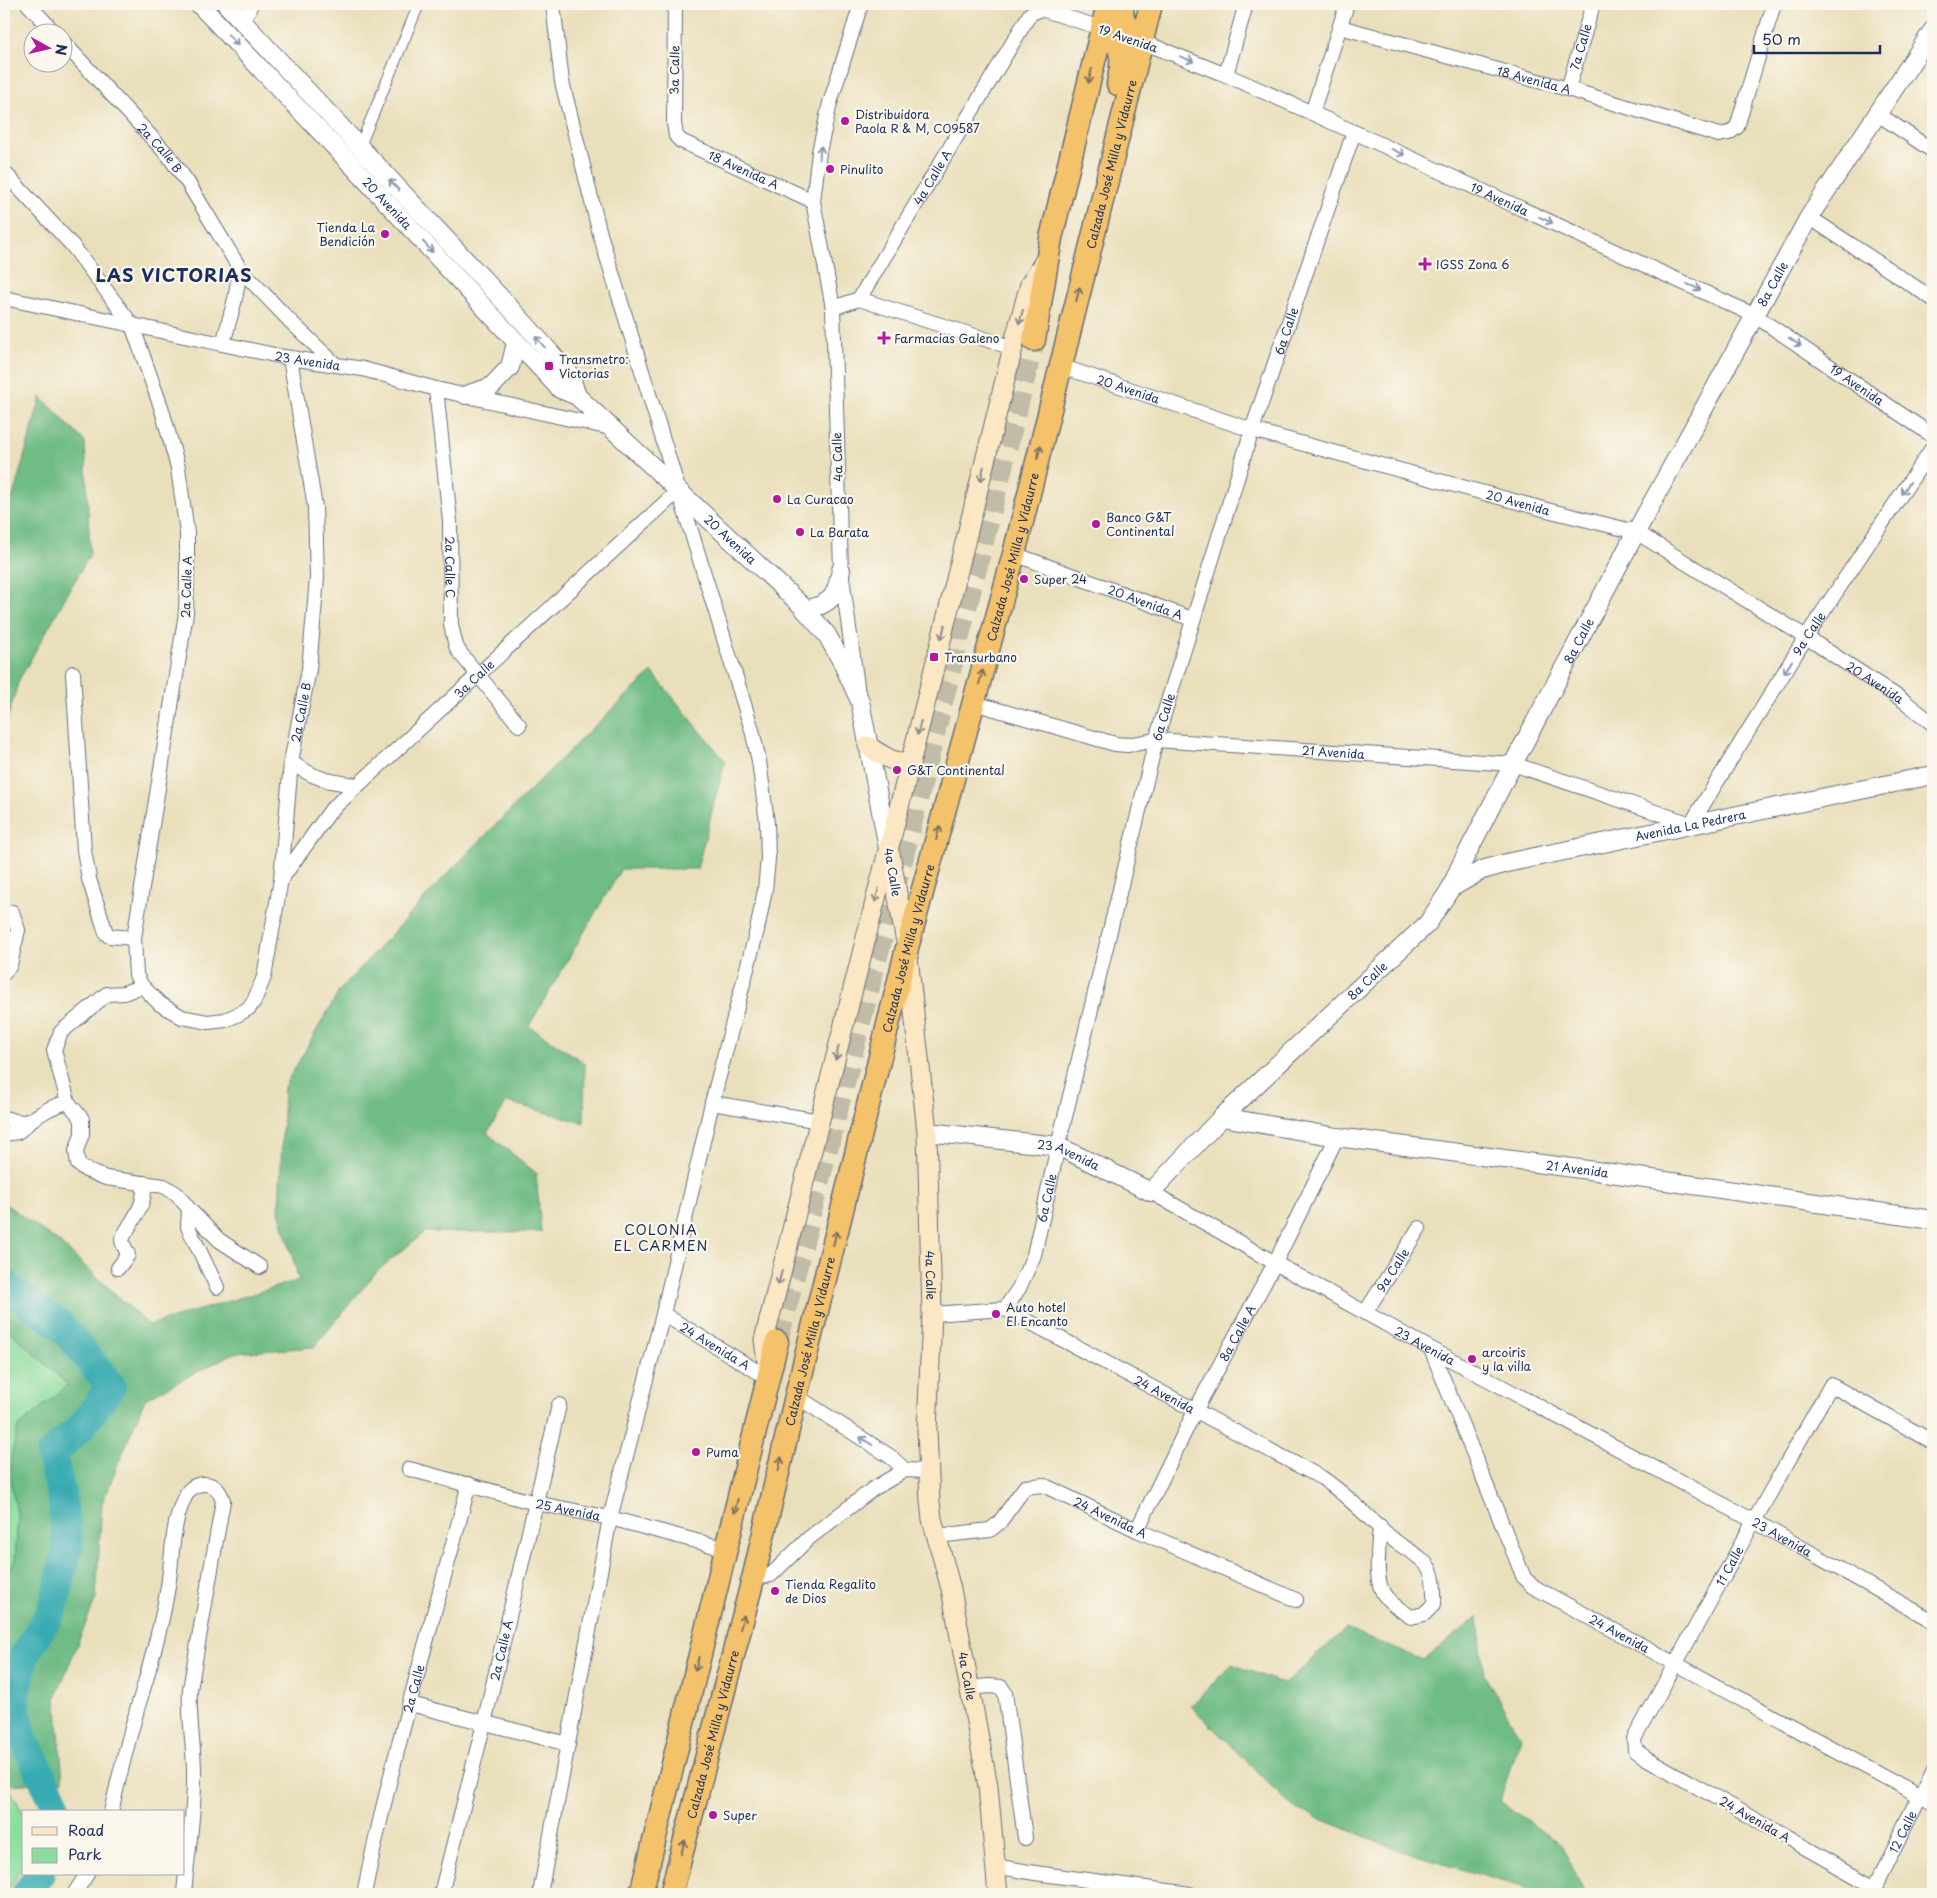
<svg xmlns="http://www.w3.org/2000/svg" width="1937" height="1898" viewBox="0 0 1937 1898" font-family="'Playpen Sans',sans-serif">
	<rect width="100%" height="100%" fill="#fbf7ec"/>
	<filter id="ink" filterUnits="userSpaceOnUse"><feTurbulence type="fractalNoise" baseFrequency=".02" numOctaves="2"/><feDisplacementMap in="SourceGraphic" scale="10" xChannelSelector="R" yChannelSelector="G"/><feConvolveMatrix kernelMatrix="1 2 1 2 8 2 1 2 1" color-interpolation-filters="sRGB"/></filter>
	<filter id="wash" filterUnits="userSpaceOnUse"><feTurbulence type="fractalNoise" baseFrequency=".0096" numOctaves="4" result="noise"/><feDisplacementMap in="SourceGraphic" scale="20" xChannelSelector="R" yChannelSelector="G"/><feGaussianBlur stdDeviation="1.12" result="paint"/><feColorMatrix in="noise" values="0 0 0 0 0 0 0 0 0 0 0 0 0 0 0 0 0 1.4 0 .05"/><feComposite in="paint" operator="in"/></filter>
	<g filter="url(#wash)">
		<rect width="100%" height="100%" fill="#eadfbb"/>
		<path fill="#8add9e" stroke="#52867e" d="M4,1326L69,1385L18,1427L12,1488L18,1518L15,1560L4,1579Z
			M4,1769L8,1785L24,1815V1862L12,1885L4,1892Z"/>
		<path fill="#6fbc85" stroke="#457672" d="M41,397L85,442L90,554L19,680L4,730V528Z
			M652,672L725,761L697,869H621L529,1026L585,1063L584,1123L507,1102L487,1133L536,1173L541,1232H425L377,1271L314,1347L234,1353L145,1399L102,1503L96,1598L56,1697L63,1781L8,1785L4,1769V1579L15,1560L18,1518L12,1488L11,1457L18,1427L68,1385L4,1326V1203L61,1244L149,1325L299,1280L279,1211L284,1087L340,990L448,873L584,736Z
			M1478,1617L1484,1675L1520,1736L1500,1801L1562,1846L1585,1894H1546L1412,1855L1293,1808L1191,1706L1232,1664L1284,1684L1346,1629L1423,1660Z"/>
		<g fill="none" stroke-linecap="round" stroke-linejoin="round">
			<path stroke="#38abb2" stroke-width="30" d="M4,1283L15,1293L61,1326L111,1386L82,1426L51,1454L61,1491L68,1547L53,1608L24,1656L14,1701L23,1738L54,1801L55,1812
				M26,1894L40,1874"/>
		</g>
	</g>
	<g filter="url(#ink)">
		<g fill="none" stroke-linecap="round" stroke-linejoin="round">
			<path stroke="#c1bca8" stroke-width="22" stroke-dasharray="22 11" stroke-linecap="butt" d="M777,1342L903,856L1034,340"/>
			<g stroke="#636d7f" stroke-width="12">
				<path id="pedestrian" d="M359,148L419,4"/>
			</g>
			<g stroke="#636d7f" stroke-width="16">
				<g id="minor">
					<path d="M28,4L54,32"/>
					<path id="s1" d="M675,4L674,123L676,136L681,141L813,201"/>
					<path d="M243,23L251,4"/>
					<path id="s2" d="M1340,27L1568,89L1719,135L1729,133L1737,127L1774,4"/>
					<path id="s3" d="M1135,39L1226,75L1312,113L1754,315L1933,436"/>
					<path id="s4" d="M62,41L168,155L188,183L240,269L290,321L336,365"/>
					<path d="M1226,75L1246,4"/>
					<path id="s5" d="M1568,89L1593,4"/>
					<path d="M1312,113L1347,4"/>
					<path d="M1878,114L1933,151"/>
					<path id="s6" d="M4,172L72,245L132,325L162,410L178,468L187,533V582L186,613L134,938L136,975L142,986L160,1004L182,1017L208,1022L225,1020L239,1014L249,1008L254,1001L264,977L281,879L291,762L309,669L317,578L315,507L290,358"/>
					<path d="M1809,217L1933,299"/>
					<path id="s7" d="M4,298L284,357L363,369L436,389L611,428"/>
					<path id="s8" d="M859,299L1030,14L1041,9L1107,30"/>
					<path d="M833,308L859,299L1013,348"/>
					<path d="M223,344L235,299L240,269"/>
					<path id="s9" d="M1060,366L1252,430L1547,510L1636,532L1806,637L1904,701L1933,724"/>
					<path id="s10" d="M436,389L450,521L451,625L456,646L460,653L519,725"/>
					<path id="s11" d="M1014,554L1192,619"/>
					<path d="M73,673L84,850L89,879L106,933L109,936L134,938"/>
					<path d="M857,686L841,570L833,308L813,201L819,152L830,103L861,4"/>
					<path id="s12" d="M974,703L1115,744L1127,745L1156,740L1513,764L1691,824L1806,637L1933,447"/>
					<path d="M291,762C314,779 330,782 357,785"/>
					<path id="s13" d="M282,878L331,810L679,490"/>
					<path d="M4,973L10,965L18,930L12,912"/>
					<path d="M142,986L124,993L107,994L61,1032L54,1050L68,1102L82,1119V1134L76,1151L78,1164L86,1170L106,1178L164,1186L177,1194L189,1209L219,1240L260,1267"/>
					<path d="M712,1103L820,1121"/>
					<path d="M4,1118C30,1126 27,1121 49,1109C55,1106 62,1104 68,1102"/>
					<path d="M4,1134L18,1132L31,1121"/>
					<path id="s14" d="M1151,1192L1275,1263L1431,1349L1754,1521L1933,1621"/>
					<path d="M189,1209L188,1227L217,1287"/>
					<path d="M118,1268L128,1255C127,1249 122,1246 122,1239C131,1221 148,1204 143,1183"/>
					<path id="s15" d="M1005,1309L1019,1288L1034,1255L1058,1146L1156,740L1252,430L1354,132"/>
					<path id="s16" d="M1365,1313L1419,1228"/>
					<path id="s17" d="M663,1314L768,1378"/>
					<path id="s18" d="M932,1314L1005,1309L1322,1478C1349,1496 1370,1520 1395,1541C1405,1549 1424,1557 1430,1570C1435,1580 1434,1593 1434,1604L1424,1614L1411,1617C1401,1610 1385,1601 1381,1588C1375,1573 1379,1544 1380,1526"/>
					<path id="s19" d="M1431,1349L1524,1578L1532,1586L1933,1803"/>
					<path d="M796,1396L891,1457L905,1470"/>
					<path id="s20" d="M409,1469L536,1503L610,1518L726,1549"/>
					<path id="s21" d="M1137,1530L1195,1411L1275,1263L1337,1137"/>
					<path id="s22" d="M937,1536L990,1530L999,1523L1025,1487L1043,1485L1137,1530L1296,1600"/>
					<path d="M754,1575L761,1577L771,1575L809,1538L873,1489L905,1470L928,1471"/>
					<path d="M970,1688L989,1686L1001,1687L1005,1693L1025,1838"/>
					<path d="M410,1704L568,1744"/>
					<path d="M111,1812C121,1768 132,1725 145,1683C154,1651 163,1619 168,1586C173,1556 171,1521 187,1493C191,1486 201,1482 210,1485C218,1487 221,1494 223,1501L190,1689C188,1720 195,1749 194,1780C194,1819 187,1856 184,1894"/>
					<path d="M995,1866L1035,1873L1190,1894"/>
					<path id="s23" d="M1875,1887L1646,1758L1635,1750L1634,1739L1754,1521L1831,1385L1933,1442"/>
					<path d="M74,1894L87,1874"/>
					<path id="s24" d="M364,1894C392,1756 433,1620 469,1484"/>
					<path id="s25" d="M441,1894L484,1723L559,1405"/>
					<path d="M540,1894L610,1518L663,1314L712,1103L757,930L765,890L768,859L767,823L759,761L752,730L600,234L562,82L553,4"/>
					<path id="s26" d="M1873,1894L1875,1887L1933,1770"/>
				</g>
			</g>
			<g stroke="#636d7f" stroke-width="20">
				<g id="tertiary">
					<path id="s27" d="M199,4L352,165L560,389L577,396L801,605L827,635L842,662L860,701L888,848"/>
					<path d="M226,4L526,325L570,375L577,396"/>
					<path d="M466,395L491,387L510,367L516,343"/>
					<path d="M805,610C833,603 836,597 841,570"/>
					<path id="s28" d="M1451,888L1482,870L1511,862L1933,775"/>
					<path id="s29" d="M1222,1117L1337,1137L1611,1173L1933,1220"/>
					<path id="s30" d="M927,1132L1058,1146L1151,1192L1222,1117L1428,923L1451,888L1459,869L1513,764L1636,532L1809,217L1933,30"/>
				</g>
			</g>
			<g stroke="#636d7f" stroke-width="21">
				<g id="secondary">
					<path d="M868,746C882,755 893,764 910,762"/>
					<path id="s31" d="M890,854L907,948L927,1132L932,1314L927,1430L930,1502L932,1519L951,1589L988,1786L998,1894"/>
					<path d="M768,1369L764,1340L931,681L1016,335L1030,284L1045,260"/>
				</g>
			</g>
			<g stroke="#636d7f" stroke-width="25">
				<g id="trunk">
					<path d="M1123,4C1119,19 1130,32 1141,41"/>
					<path d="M1102,29C1124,47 1124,57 1118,84"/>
					<path d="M1034,340L1051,238L1108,4"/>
					<path d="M641,1894L777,1342"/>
					<path id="s32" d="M671,1894L754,1575L796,1396L907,948L1014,554L1151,4"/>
				</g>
			</g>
			<use href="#pedestrian" stroke="#fff" stroke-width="10"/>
			<use href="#minor" stroke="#fff" stroke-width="14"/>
			<use href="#tertiary" stroke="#fff" stroke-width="18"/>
			<use href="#secondary" stroke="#fbe7c3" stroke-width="19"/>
			<use href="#trunk" stroke="#f4c26a" stroke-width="22"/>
		</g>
		<defs><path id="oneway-shaft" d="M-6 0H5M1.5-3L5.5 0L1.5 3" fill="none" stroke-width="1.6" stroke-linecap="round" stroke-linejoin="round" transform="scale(1.25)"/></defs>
		<g stroke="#8d97ae">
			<use href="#oneway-shaft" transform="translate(233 40) rotate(47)"/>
			<use href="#oneway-shaft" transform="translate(1187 59) rotate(21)"/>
			<use href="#oneway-shaft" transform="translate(1398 152) rotate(24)"/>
			<use href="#oneway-shaft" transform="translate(820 153) rotate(-80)"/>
			<use href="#oneway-shaft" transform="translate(394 185) rotate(-133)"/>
			<use href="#oneway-shaft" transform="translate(1546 220) rotate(24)"/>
			<use href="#oneway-shaft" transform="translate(428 247) rotate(47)"/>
			<use href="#oneway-shaft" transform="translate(1694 287) rotate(24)"/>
			<use href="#oneway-shaft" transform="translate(540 342) rotate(-132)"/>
			<use href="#oneway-shaft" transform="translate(1795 342) rotate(34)"/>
			<use href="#oneway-shaft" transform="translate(1906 488) rotate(124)"/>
			<use href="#oneway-shaft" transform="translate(1788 667) rotate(122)"/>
			<use href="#oneway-shaft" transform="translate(866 1441) rotate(-148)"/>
		</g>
		<g stroke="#7d7163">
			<use href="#oneway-shaft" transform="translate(1090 76) rotate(104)"/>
			<use href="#oneway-shaft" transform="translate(1078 294) rotate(-76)"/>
			<use href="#oneway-shaft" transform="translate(1039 452) rotate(-76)"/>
			<use href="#oneway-shaft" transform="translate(981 677) rotate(-75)"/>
			<use href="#oneway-shaft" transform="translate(938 833) rotate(-75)"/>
			<use href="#oneway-shaft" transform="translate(835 1238) rotate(-76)"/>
			<use href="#oneway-shaft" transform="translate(780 1464) rotate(-77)"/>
			<use href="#oneway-shaft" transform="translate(736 1506) rotate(104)"/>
			<use href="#oneway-shaft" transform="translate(742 1622) rotate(-76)"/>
			<use href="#oneway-shaft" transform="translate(697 1664) rotate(104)"/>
			<use href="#oneway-shaft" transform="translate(683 1847) rotate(-75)"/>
		</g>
		<g stroke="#8b8b90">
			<use href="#oneway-shaft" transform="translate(1021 317) rotate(105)"/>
			<use href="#oneway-shaft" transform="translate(982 474) rotate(104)"/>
			<use href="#oneway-shaft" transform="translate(943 632) rotate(104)"/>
			<use href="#oneway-shaft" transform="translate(919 728) rotate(104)"/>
			<use href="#oneway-shaft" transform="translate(877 895) rotate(104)"/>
			<use href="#oneway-shaft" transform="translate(837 1053) rotate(104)"/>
			<use href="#oneway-shaft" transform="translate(780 1278) rotate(104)"/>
		</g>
	</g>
	<g fill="#b5179e" stroke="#fbf7ec" stroke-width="2">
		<circle cx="845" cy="121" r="5"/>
		<circle cx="830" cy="169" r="5"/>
		<circle cx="385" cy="234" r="5"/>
		<path d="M1422.5 256.5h5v5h5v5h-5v5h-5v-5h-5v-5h5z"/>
		<path d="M881.5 330.5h5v5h5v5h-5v5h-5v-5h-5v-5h5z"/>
		<rect x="544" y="361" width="10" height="10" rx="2.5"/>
		<circle cx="777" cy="499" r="5"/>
		<circle cx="1096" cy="524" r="5"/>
		<circle cx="800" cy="532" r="5"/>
		<circle cx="1024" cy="579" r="5"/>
		<rect x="929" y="652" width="10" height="10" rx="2.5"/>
		<circle cx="897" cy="770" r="5"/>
		<circle cx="996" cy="1314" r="5"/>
		<circle cx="1472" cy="1359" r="5"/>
		<circle cx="696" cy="1452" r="5"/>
		<circle cx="775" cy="1591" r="5"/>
		<circle cx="713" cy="1815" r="5"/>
	</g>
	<g text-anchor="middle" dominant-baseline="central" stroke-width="4.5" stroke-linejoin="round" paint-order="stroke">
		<g font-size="12" fill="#1b2f5e" stroke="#fbf7ec">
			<text transform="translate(1128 38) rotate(19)">19 Avenida</text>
			<text stroke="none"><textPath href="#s5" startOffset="44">7a Calle</textPath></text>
			<text transform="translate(674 70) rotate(-89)">3a Calle</text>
			<text stroke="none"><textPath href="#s2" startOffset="201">18 Avenida A</textPath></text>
			<text stroke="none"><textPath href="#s4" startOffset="145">2a Calle B</textPath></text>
			<text stroke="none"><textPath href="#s32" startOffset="1785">Calzada José Milla y Vidaurre</textPath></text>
			<text stroke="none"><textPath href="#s1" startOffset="208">18 Avenida A</textPath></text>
			<text stroke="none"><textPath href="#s8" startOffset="142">4a Calle A</textPath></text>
			<text stroke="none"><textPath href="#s3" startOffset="398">19 Avenida</textPath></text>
			<text stroke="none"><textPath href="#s27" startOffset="274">20 Avenida</textPath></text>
			<text stroke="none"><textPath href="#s30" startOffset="1348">8a Calle</textPath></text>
			<text stroke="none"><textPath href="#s15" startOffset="1020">6a Calle</textPath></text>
			<text stroke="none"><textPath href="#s7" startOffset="310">23 Avenida</textPath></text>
			<text stroke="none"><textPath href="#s3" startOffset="802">19 Avenida</textPath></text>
			<text stroke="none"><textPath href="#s9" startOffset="72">20 Avenida</textPath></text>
			<text transform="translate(837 457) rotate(-92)">4a Calle</text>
			<text stroke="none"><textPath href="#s9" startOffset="478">20 Avenida</textPath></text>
			<text stroke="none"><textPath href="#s27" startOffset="756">20 Avenida</textPath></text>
			<text stroke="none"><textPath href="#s32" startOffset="1380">Calzada José Milla y Vidaurre</textPath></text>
			<text stroke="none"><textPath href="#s10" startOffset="179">2a Calle C</textPath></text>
			<text transform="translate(186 587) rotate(-88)">2a Calle A</text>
			<text stroke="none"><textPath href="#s11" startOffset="140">20 Avenida A</textPath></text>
			<text stroke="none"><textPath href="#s12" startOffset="958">9a Calle</textPath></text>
			<text stroke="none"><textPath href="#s30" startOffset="942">8a Calle</textPath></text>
			<text stroke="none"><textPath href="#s13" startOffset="278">3a Calle</textPath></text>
			<text stroke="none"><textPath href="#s9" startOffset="882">20 Avenida</textPath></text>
			<text stroke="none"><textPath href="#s6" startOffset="1298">2a Calle B</textPath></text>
			<text stroke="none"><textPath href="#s15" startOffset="615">6a Calle</textPath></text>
			<text stroke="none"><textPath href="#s12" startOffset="366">21 Avenida</textPath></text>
			<text stroke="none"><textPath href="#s28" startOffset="249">Avenida La Pedrera</textPath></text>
			<text transform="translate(893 872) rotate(80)">4a Calle</text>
			<text stroke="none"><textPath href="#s32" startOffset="975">Calzada José Milla y Vidaurre</textPath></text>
			<text stroke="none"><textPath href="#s30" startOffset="538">8a Calle</textPath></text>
			<text stroke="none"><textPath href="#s30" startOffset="144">23 Avenida</textPath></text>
			<text stroke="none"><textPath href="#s29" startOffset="359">21 Avenida</textPath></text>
			<text stroke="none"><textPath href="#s15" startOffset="120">6a Calle</textPath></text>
			<text stroke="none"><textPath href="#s16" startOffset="51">9a Calle</textPath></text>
			<text stroke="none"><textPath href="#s31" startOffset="424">4a Calle</textPath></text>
			<text stroke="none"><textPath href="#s21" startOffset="221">8a Calle A</textPath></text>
			<text stroke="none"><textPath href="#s32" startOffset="570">Calzada José Milla y Vidaurre</textPath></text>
			<text stroke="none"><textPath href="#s14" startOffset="314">23 Avenida</textPath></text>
			<text stroke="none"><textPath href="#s17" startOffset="61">24 Avenida A</textPath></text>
			<text stroke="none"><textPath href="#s18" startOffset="254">24 Avenida</textPath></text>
			<text stroke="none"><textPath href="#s20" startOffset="164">25 Avenida</textPath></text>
			<text stroke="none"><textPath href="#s22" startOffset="202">24 Avenida A</textPath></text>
			<text stroke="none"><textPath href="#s14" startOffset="719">23 Avenida</textPath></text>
			<text stroke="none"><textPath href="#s23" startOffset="485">11 Calle</textPath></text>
			<text stroke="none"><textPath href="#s19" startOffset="358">24 Avenida</textPath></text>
			<text stroke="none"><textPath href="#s25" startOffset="251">2a Calle A</textPath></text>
			<text stroke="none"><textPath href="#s31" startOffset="829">4a Calle</textPath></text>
			<text stroke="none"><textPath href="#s24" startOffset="211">2a Calle</textPath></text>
			<text stroke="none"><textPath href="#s32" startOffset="165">Calzada José Milla y Vidaurre</textPath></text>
			<text transform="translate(1755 1819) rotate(30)">24 Avenida A</text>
			<text stroke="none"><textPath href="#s26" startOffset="69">12 Calle</textPath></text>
		</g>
		<g font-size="12" fill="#1b2f5e" stroke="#fbf7ec" text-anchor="start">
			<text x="855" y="114">Distribuidora<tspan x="855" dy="14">Paola R &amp; M, C09587</tspan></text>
			<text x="840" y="169">Pinulito</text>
			<text x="375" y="227" text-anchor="end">Tienda La<tspan x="375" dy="14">Bendición</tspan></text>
			<text x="1436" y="264">IGSS Zona 6</text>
			<text x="894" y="338">Farmacias Galeno</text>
			<text x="559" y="359">Transmetro:<tspan x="559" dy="14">Victorias</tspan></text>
			<text x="787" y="499">La Curacao</text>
			<text x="1106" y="517">Banco G&amp;T<tspan x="1106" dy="14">Continental</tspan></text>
			<text x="810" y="532">La Barata</text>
			<text x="1034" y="579">Super 24</text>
			<text x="944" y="657">Transurbano</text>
			<text x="907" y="770">G&amp;T Continental</text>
			<text x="1006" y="1307">Auto hotel<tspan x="1006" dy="14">El Encanto</tspan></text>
			<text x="1482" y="1352">arcoiris<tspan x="1482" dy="14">y la villa</tspan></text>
			<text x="706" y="1452">Puma</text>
			<text x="785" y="1584">Tienda Regalito<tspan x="785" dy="14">de Dios</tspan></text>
			<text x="723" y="1815">Super</text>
		</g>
		<g font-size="14" letter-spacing="1" fill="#1b2f5e" stroke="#fbf7ec">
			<text x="661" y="1229">COLONIA<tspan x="661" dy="16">EL CARMEN</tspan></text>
		</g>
		<g font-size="18" font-weight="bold" letter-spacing="1" fill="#1b2f5e" stroke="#fbf7ec">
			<text x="174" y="274">LAS VICTORIAS</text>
		</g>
	</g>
	<rect width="1937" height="1898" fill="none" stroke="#fbf7ec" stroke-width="20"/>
	<rect x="22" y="1810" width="162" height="65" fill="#fbf7ec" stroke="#a1a7b3"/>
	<rect x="32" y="1827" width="25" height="8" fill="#fbe7c3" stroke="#a1a7b3"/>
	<text x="68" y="1836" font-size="15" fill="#1b2f5e">Road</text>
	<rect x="32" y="1848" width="25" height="15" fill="#8add9e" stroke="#a1a7b3"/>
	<text x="68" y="1860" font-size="15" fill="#1b2f5e">Park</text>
	<g transform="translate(48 48) rotate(98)"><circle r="24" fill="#fbf7ec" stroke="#a1a7b3"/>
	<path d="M0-4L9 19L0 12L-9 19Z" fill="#b5179e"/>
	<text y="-8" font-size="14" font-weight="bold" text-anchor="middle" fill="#1b2f5e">N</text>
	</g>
	<path d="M1754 45v8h126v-8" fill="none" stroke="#1b2f5e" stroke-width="2.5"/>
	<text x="1762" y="45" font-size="15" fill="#1b2f5e" stroke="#fbf7ec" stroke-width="4" paint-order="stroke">50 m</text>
</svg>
